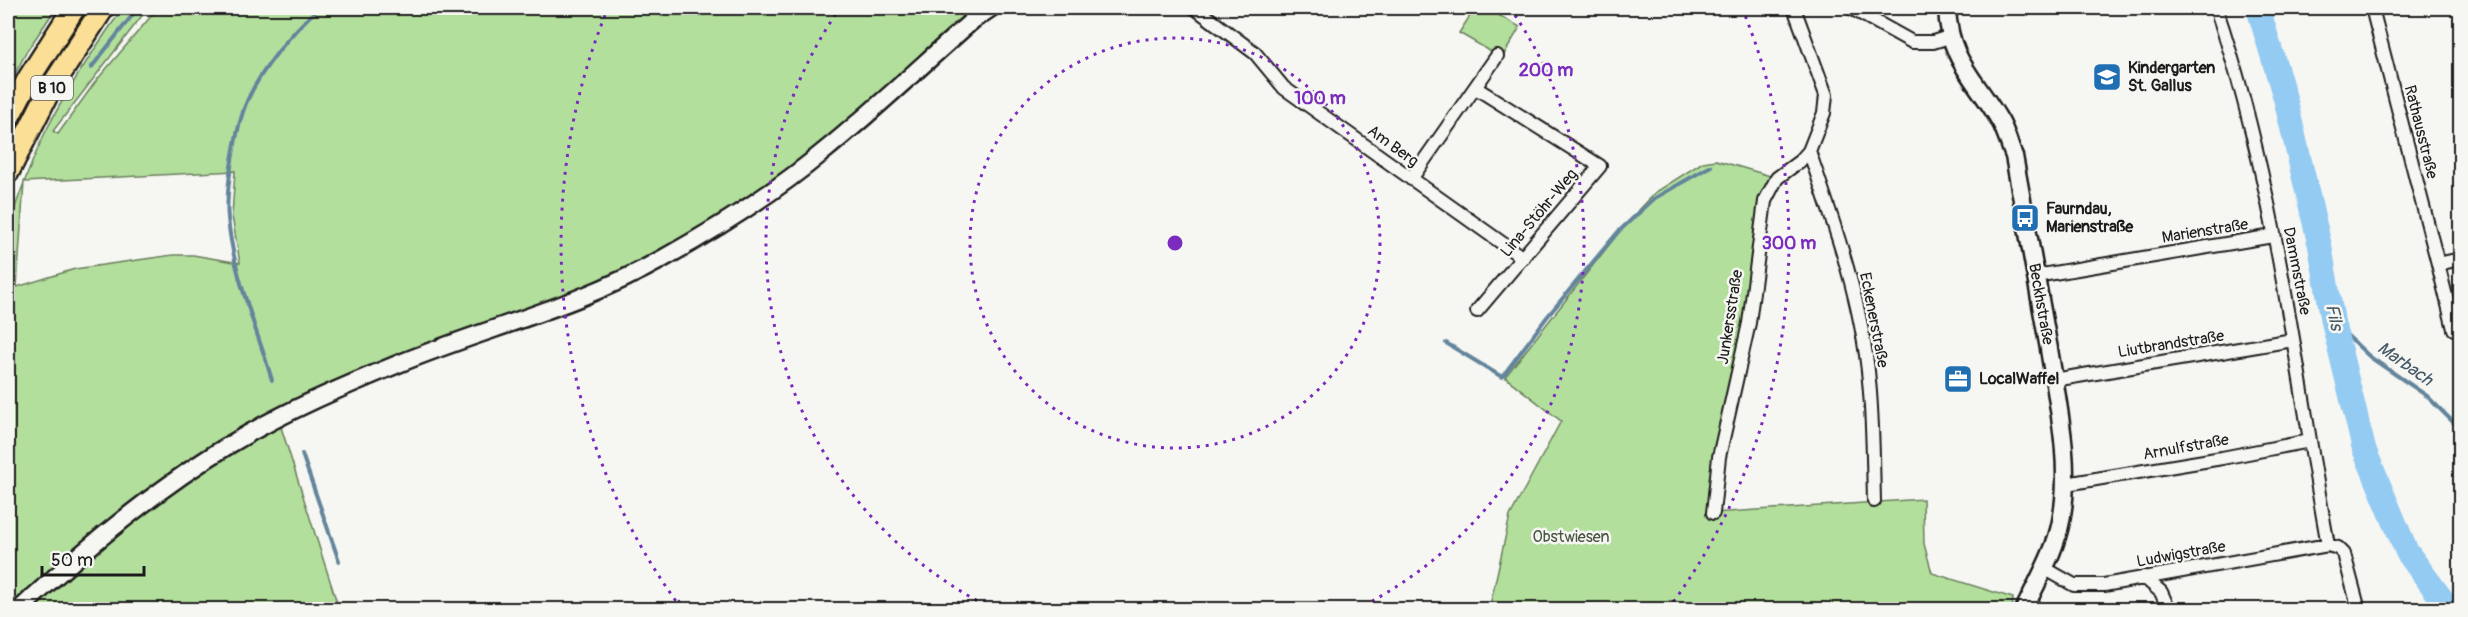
<svg xmlns="http://www.w3.org/2000/svg" width="2468" height="617" viewBox="0 0 2468 617" font-family="Pangolin,sans-serif">
	<rect width="100%" height="100%" fill="#f6f6f2"/>
	<filter id="ink" filterUnits="userSpaceOnUse"><feTurbulence type="fractalNoise" baseFrequency=".0167" numOctaves="2"/><feDisplacementMap in="SourceGraphic" scale="12" xChannelSelector="R" yChannelSelector="G"/><feConvolveMatrix kernelMatrix="1 2 1 2 8 2 1 2 1" color-interpolation-filters="sRGB"/></filter>
	<g filter="url(#ink)">
		<path fill="#b3df9d" stroke="#687e5c" stroke-width="1.5" fill-rule="evenodd" d="M8,8H56L27,51L8,87Z
			M123,8H148L53,131L58,134L96,81L158,8H977L822,153L660,260L289,412L201,472L280,424L339,609L8,610V228C19,195 31,161 47,129C68,87 96,46 123,8ZM235,171L232,216L240,263L193,255H173L75,269L17,287L24,182Z
			M1475,8H1486L1520,27L1502,58L1459,33Z
			M1716,160L1777,178L1769,190L1713,513L1923,499L1924,544L1932,573L2013,598L2012,610H1489L1510,516L1561,421L1505,377L1624,226L1656,192L1703,162Z"/>
		<g fill="none" stroke-linecap="round" stroke-linejoin="round">
			<path stroke="#64859c" stroke-width="4" d="M91,68L138,8
				M2333,322L2370,357L2427,396L2460,429
				M1446,343L1502,377L1547,317L1618,232L1655,198L1711,166
				M272,380C256,327 233,273 228,218C225,190 236,127 247,101C261,70 292,31 319,8
				M302,454L339,561"/>
			<path stroke="#94cbf2" stroke-width="24" d="M2258,8L2285,98L2320,246L2333,322L2364,449L2407,552L2450,610"/>
			<g stroke="#1c1c1c" stroke-width="16">
				<path id="street" d="M1195,8L1255,53L1284,88L1523,258
					M1851,8L1912,42H1933L1949,37
					M2216,8C2275,181 2295,365 2328,545
					M2372,8L2438,264
					M1476,88L1600,166L1477,311
					M1809,151C1835,226 1862,302 1869,381C1873,421 1873,461 1874,501
					M1411,179L1497,56
					M2036,276L2273,236
					M2454,329L2438,264L2460,259
					M2054,380L2293,340
					M2066,484L2222,458L2310,441
					M1713,513L1719,457L1749,323L1765,201L1777,178L1800,161L1809,151L1824,113L1826,95L1794,8
					M2044,568L2074,585H2104L2328,545L2338,548L2344,554L2359,610
					M2144,577L2161,592L2169,610"/>
			</g>
			<g stroke="#1c1c1c" stroke-width="21">
				<path id="secondary" d="M1947,8C1949,61 1975,78 2000,121C2006,131 2009,145 2014,156C2026,221 2038,285 2049,349C2058,405 2072,465 2061,521C2055,553 2037,581 2024,610
					M19,610C84,549 153,491 229,445C283,412 340,388 398,364C486,328 579,306 662,259C718,228 774,193 823,152C875,110 923,64 973,20L991,8"/>
			</g>
			<g stroke="#1c1c1c" stroke-width="26">
				<path id="highway" d="M8,118L29,78L74,8
					M8,172L49,91L103,8"/>
			</g>
			<use href="#street" stroke="#f6f6f2" stroke-width="12"/>
			<use href="#secondary" stroke="#f6f6f2" stroke-width="16"/>
			<use href="#highway" stroke="#fbdf96" stroke-width="21"/>
		</g>
	</g>
	<g fill="none" stroke="#7b2cbf" stroke-width="3" stroke-dasharray="3 6">
		<circle cx="1175" cy="243" r="205"/>
		<path d="M993 609A409 409 0 0 1 840 8M1510 8A409 409 0 0 1 1357 609"/>
		<path d="M681 608A614 614 0 0 1 608 8M1742 8A614 614 0 0 1 1669 608"/>
	</g>
	<defs>
		<g id="school-square" transform="scale(1.5)"><rect x="-9" y="-9" width="18" height="18" rx="4" fill="#1f6fb2" stroke="#f6f6f2"/><path d="M0-5L7-2L0 1L-7-2ZM-4 1L0 2.5L4 1V4Q0 6-4 4Z" fill="#fff"/></g>
		<g id="bus-square" transform="scale(1.5)"><rect x="-9" y="-9" width="18" height="18" rx="4" fill="#1f6fb2" stroke="#f6f6f2"/><path d="M-5-6H5V4H4V6H2V4H-2V6H-4V4H-5ZM-3.5-4V0h7V-4ZM-3.5 1.2v1.5H-2V1.2ZM2 1.2v1.5H3.5V1.2Z" fill="#fff"/></g>
		<g id="office-square" transform="scale(1.5)"><rect x="-9" y="-9" width="18" height="18" rx="4" fill="#1f6fb2" stroke="#f6f6f2"/><path d="M-6-3h4V-5.5h4V-3h4V5H-6ZM-1-4.5V-3h2v-1.5ZM-6 0V1H6V0Z" fill="#fff"/></g>
	</defs>
	<g fill-rule="evenodd">
		<use href="#school-square" x="2107" y="77"/>
		<use href="#bus-square" x="2025" y="218"/>
		<use href="#office-square" x="1958" y="379"/>
	</g>
	<g text-anchor="middle" dominant-baseline="central" stroke-width="5" stroke-linejoin="round" paint-order="stroke">
		<rect fill="#f6f6f2" stroke="#5d5d5c" stroke-width="1.5" x="31" y="76" width="42" height="24" rx="4.5"/>
		<g font-size="15" font-weight="bold" fill="#1c1c1c">
			<text x="52" y="88">B 10</text>
		</g>
		<g font-size="16" font-weight="bold" fill="#1c1c1c" stroke="#f6f6f2" text-anchor="start">
			<text x="2128" y="68">Kindergarten<tspan x="2128" dy="18">St. Gallus</tspan></text>
			<text x="2046" y="209">Faurndau,<tspan x="2046" dy="18">Marienstraße</tspan></text>
			<text x="1979" y="379">LocalWaffel</text>
		</g>
		<g font-size="16" fill="#1c1c1c" stroke="#f6f6f2">
			<text transform="translate(2421 132) rotate(76)">Rathausstraße</text>
			<text transform="translate(1393 146) rotate(36)">Am Berg</text>
			<text transform="translate(1539 213) rotate(-50)">Lina-Stöhr-Weg</text>
			<text transform="translate(2205 231) rotate(-9)">Marienstraße</text>
			<text transform="translate(2297 271) rotate(79)">Dammstraße</text>
			<text transform="translate(2041 304) rotate(80)">Beckhstraße</text>
			<text transform="translate(1730 317) rotate(-81)">Junkersstraße</text>
			<text transform="translate(1874 320) rotate(79)">Eckenerstraße</text>
			<text transform="translate(2171 344) rotate(-9)">Liutbrandstraße</text>
			<text transform="translate(2186 447) rotate(-10)">Arnulfstraße</text>
			<text transform="translate(2181 554) rotate(-10)">Ludwigstraße</text>
		</g>
		<g font-size="16" fill="#495643" stroke="#f6f6f2">
			<text x="1571" y="537">Obstwiesen</text>
		</g>
		<g font-size="18" font-style="italic" fill="#465967" stroke="#f6f6f2">
			<text transform="translate(2334 317) rotate(77)">Fils</text>
			<text transform="translate(2405 364) rotate(35)">Marbach</text>
		</g>
	</g>
	<circle cx="1175" cy="243" r="9" fill="#7b2cbf" stroke="#f6f6f2" stroke-width="3"/>
	<g font-size="18" text-anchor="middle" font-weight="bold" fill="#7b2cbf" stroke="#f6f6f2" stroke-width="5" stroke-linejoin="round" paint-order="stroke">
		<text x="1546" y="76">200 m</text>
		<text x="1320" y="104">100 m</text>
		<text x="1789" y="249">300 m</text>
	</g>
	<rect width="2468" height="617" fill="none" stroke="#f6f6f2" stroke-width="30"/>
	<rect x="15" y="15" width="2438" height="587" fill="none" stroke="#1c1c1c" stroke-width="2" filter="url(#ink)"/>
	<path d="M42 566v9h102v-9" fill="none" stroke="#1c1c1c" stroke-width="3"/>
	<text x="51" y="566" font-size="18" fill="#1c1c1c" stroke="#f6f6f2" stroke-width="4.5" paint-order="stroke">50 m</text>
</svg>
